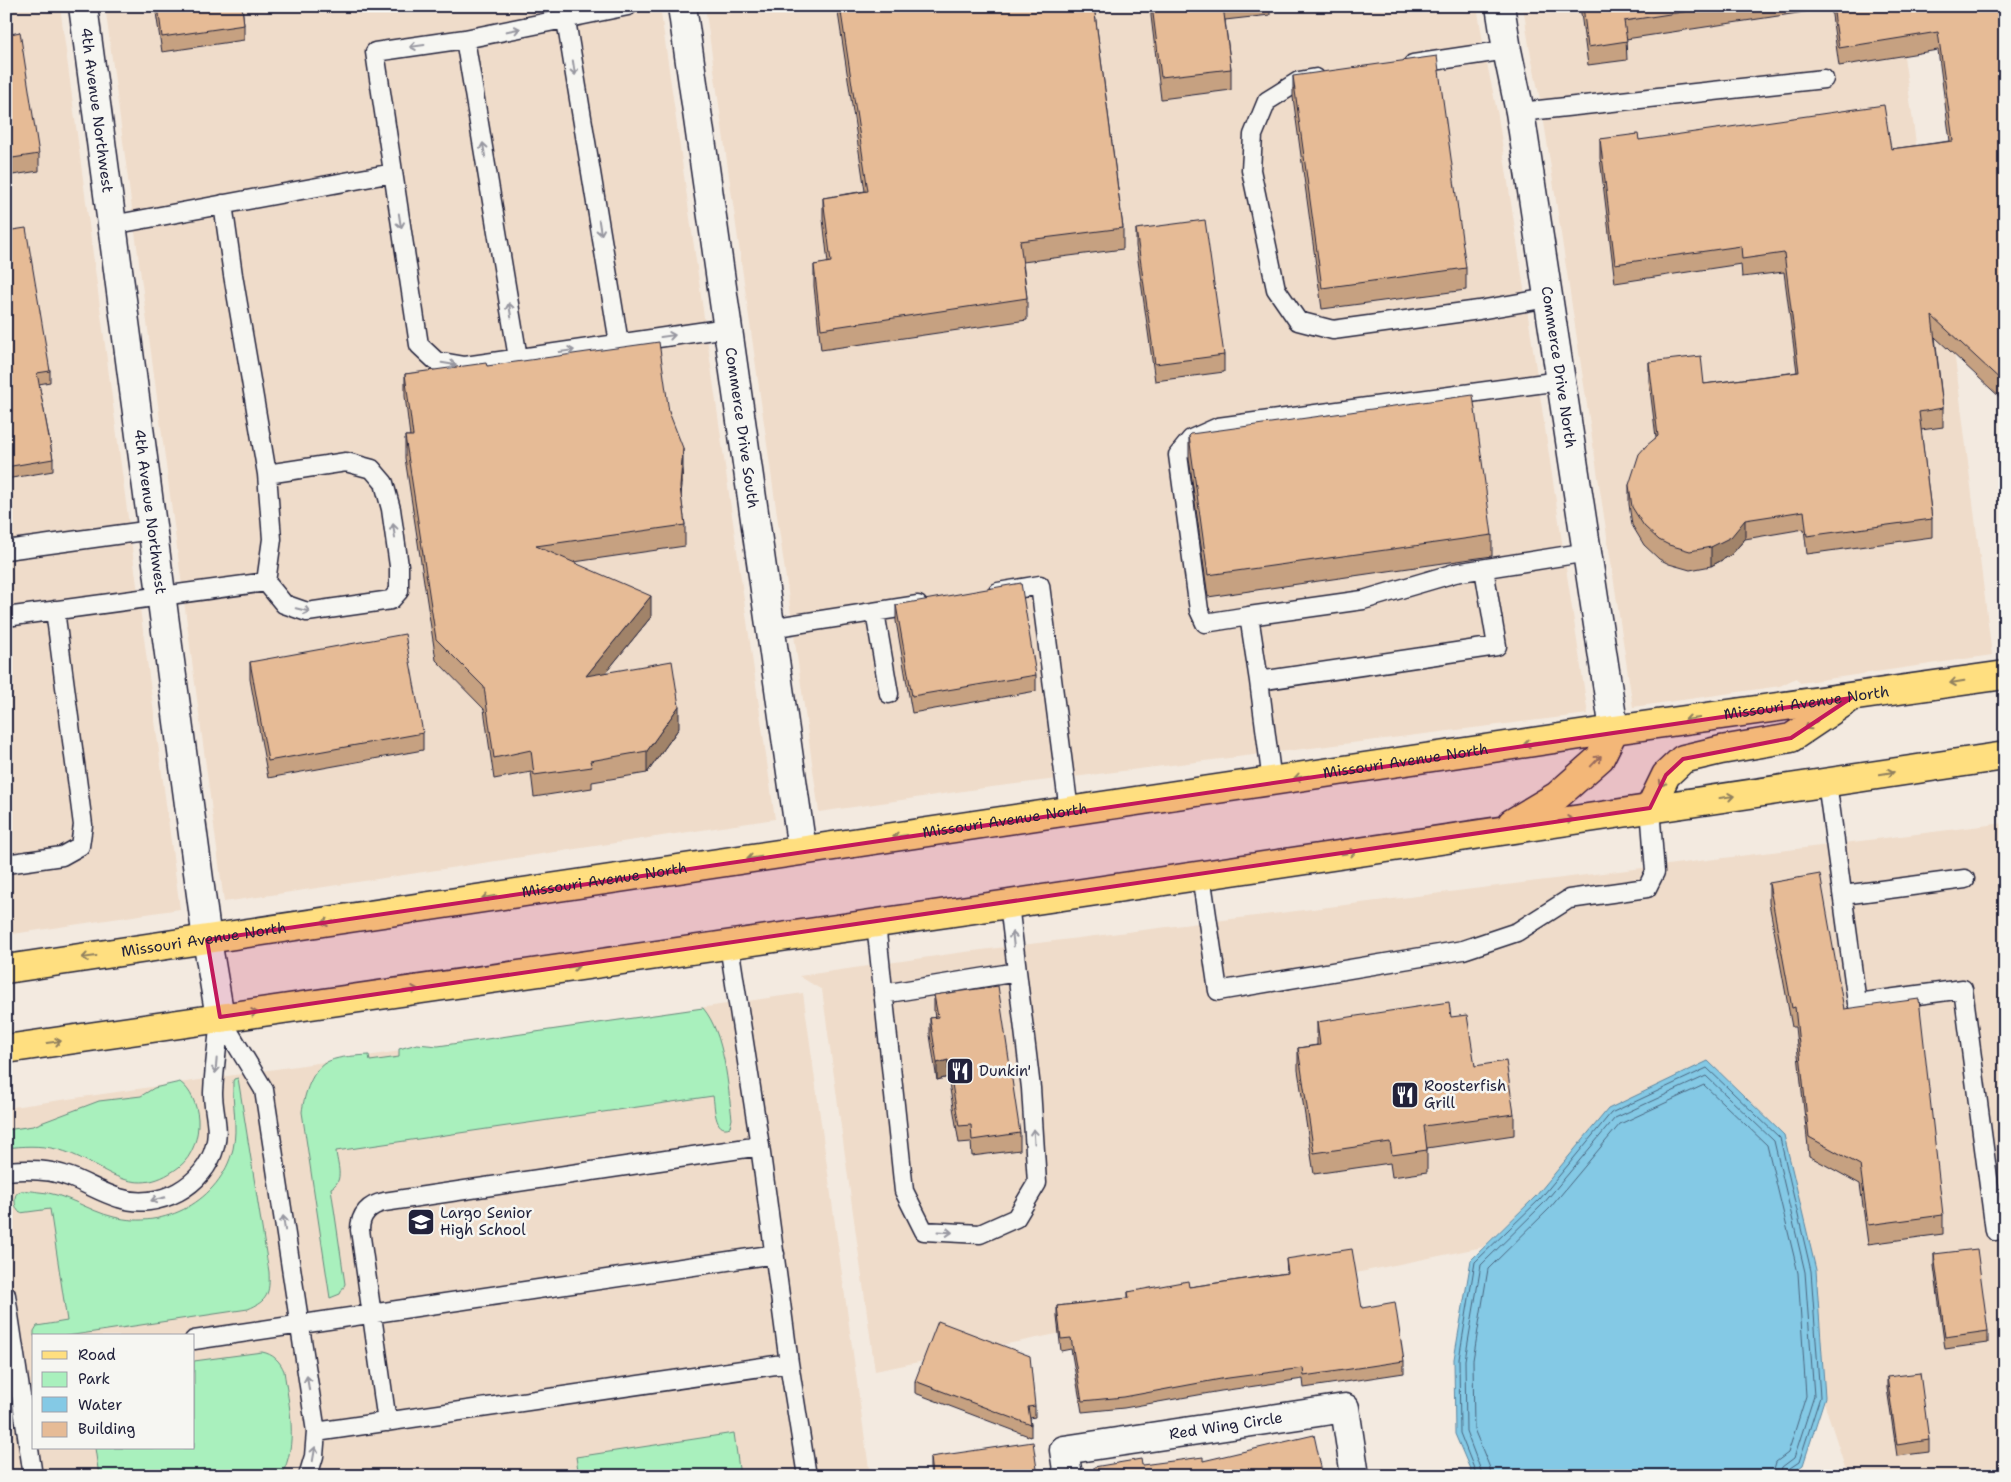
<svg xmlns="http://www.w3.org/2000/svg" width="2011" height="1482" viewBox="0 0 2011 1482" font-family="'Shantell Sans',sans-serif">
	<rect width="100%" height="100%" fill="#f3eae0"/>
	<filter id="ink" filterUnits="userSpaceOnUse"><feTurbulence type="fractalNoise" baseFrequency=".02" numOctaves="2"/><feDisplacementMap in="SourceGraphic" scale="10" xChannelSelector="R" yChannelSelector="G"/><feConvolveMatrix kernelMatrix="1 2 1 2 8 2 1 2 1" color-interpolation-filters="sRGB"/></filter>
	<g filter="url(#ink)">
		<path fill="#efdcca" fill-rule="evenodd" d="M6,6H60L180,909L6,935Z
			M105,6H660L775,819L224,902Z
			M705,6H1477L1485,54L1498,116L1588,714L984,788L819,812Z
			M1523,6H1897L1937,295L1947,294L1992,655L1800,683L1796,678L1780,686L1633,707L1542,109L1529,46Z
			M2005,823V1476H1848L1824,1402L1825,1397L1816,1270L1536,1196L1483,1247L875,1371L822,990L799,976L957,953Z
			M803,993L870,1476H6V1108ZM34,1336H194V1448H34Z"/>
		<path fill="#a9f0bd" stroke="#66897c" d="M703,1008C725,1034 728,1087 732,1119L730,1127C714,1134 715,1106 713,1096L336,1151C337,1164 345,1181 331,1188L345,1284L340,1294L330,1298L302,1112C304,1095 312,1068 329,1061C341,1056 356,1056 369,1055L370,1061L399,1057V1049L417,1044L438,1046Z
			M238,1078L269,1272C270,1293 268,1301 248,1309L67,1336H34V1331L37,1326L67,1321L50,1209L20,1213C16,1209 15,1205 15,1200C14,1187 31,1191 39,1192C66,1193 88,1211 114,1217C164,1230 220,1201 233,1149C238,1126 232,1104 233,1081L234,1079Z
			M180,1082C191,1090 197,1105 198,1119C199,1136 193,1156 179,1167C129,1205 103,1160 56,1149C39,1145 23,1146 6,1148V1130L33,1126L99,1101L141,1096L154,1088Z
			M262,1352C273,1354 280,1361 284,1371C289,1406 299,1444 281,1476H99L95,1448H194V1361Z
			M734,1433L740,1476H579L576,1457Z"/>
		<path fill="#84c9e5" stroke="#5d86a1" d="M1708,1061L1784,1135L1816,1270L1825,1397L1803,1465L1788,1476H1473L1455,1434L1454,1359L1471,1260L1536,1196L1608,1109Z"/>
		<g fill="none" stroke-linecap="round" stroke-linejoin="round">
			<path stroke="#49657f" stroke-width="1" d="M1477,1476L1460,1433L1459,1359L1475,1262L1540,1199L1611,1113L1707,1068L1780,1138L1811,1271L1820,1397L1799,1462L1787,1470L1786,1476
				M1483,1476L1466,1431L1465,1360L1481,1265L1544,1203L1615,1118L1706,1076L1774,1141L1805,1272L1814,1396L1794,1458L1782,1467L1779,1476
				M1491,1476L1490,1468L1474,1429L1473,1360L1488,1269L1550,1208L1620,1124L1704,1085L1767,1145L1798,1273L1806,1396L1788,1453L1776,1462L1772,1476"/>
			<g stroke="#22223b" stroke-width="21">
				<path id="lane" d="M628,6L465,39L375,52L419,345L436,361L465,366L727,328
					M566,20L619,343
					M465,39L518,358
					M1413,64L1507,50
					M1316,78L1299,81L1267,101L1253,135L1251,170L1276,289L1298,321L1333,330L1479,310L1548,298
					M1520,112L1824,79
					M223,204L233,275L267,474L272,539L266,582L284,604L307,612L391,600L399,591V566L391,509L384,483L372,469L346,462L267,474
					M112,225L393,173
					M6,550L152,530
					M1484,569L1497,646L1259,681L1249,616L1363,600L1455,573L1588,552
					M998,592L1040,585L1069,811
					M875,612L889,694
					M1249,616L1205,623L1199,610L1178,455L1191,439L1218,427L1560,381
					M6,617L266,582
					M770,628L918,605
					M1259,681L1272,782
					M1827,782L1857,1003L1963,989L1995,1231
					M6,864L62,856L80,846L83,825L55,610
					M1201,875L1218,991L1463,950L1517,932L1569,899L1647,888L1655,872L1650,808
					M1843,895L1965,879
					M876,923L904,1191L924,1231L980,1234L1016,1218L1037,1183L1031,1088L1009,904
					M729,945L760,1146L789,1363
					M883,994L1017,972
					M220,1017L264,1090L316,1432L314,1456L308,1476
					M6,1171C28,1169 49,1169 70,1177C86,1183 102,1193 119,1198C158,1211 205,1186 215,1146C220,1128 213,1111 213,1093C214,1068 218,1043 220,1017
					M6,1295L33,1476
					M194,1340L775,1254
					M387,1422L360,1230C360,1214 369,1205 384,1202L760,1146
					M316,1432L789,1363L807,1476"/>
			</g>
			<g stroke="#22223b" stroke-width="31">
				<g id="street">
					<path id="s1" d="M83,6L207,940L220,1017"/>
					<path id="s2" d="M682,6L802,850"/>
					<path id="s3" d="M1500,6L1507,50L1520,112L1614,730"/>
					<path id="s4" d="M1068,1476L1064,1450L1345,1408L1355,1476"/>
				</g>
			</g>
			<g stroke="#22223b" stroke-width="31">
				<g id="primary">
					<path d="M1650,808L1666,775L1683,759L1721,750L1791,738L1846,701"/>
					<path d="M1512,823L1557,796L1600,758L1614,730"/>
					<path id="s5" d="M6,969L1614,730L2005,675"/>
					<path d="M6,1049L1009,904L2005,756"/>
				</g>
			</g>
			<use href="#lane" stroke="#f6f6f2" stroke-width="18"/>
			<use href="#street" stroke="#f6f6f2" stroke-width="28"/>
			<use href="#primary" stroke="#ffdf80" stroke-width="28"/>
		</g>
		<path fill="#c6a181" stroke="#22223b" d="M155,6H242L244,25V40L162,52Z
			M837,6H1094L1123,228V249L1023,262L1027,298V320L821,350L814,286V265L828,263L823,219V198L865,191Z
			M1151,6H1270V15L1225,20L1231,69V90L1161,99L1151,16Z
			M1580,6H2000L2005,29V402L1935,337L1943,408V427L1921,430L1932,519V537L1807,554L1804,529L1745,539L1731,555L1711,566L1690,570L1669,564L1659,559L1644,545L1632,525L1629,504V485L1656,437L1649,381V362L1704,384L1797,372L1784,272L1742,277L1741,264L1615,283L1600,158V139L1891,149L1950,141L1938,50L1839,66L1831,8L1626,39L1627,60L1588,65Z
			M6,35L39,154V171L6,176Z
			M1293,76L1466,268V290L1322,309L1293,97Z
			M1136,229L1224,355V372L1155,381L1136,246Z
			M6,231L50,371V382L39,384L53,459V471L6,479Z
			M487,366L669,412L683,470L681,496L685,525V546L574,562L651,617L606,672L679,728L647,773L592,782V788L534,797L531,772L494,779L484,709L436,660L405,458V436H410L405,396V374Z
			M1189,436L1492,535V556L1208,597L1189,458Z
			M896,605L1036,675V691L912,713L896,621Z
			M250,662L423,733V750L268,778L250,679Z
			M1769,883L1844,1009L1943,1215V1234L1868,1244L1860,1184L1809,1156L1795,1027H1792L1769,903Z
			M934,995L1020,1133V1150L972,1156L971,1142L959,1143L948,1077L937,1080L930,1035V1018H935L934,1011Z
			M1451,1017L1475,1066L1514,1114V1135L1427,1148V1172L1392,1177L1390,1163L1314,1174L1298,1070V1048L1317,1045V1022Z
			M1934,1254L1988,1331V1343L1945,1349L1934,1266Z
			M1286,1259L1362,1308L1404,1361V1373L1304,1388L1303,1379L1221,1391L1124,1408L1082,1412L1071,1349L1061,1351L1057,1317V1306L1128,1298V1292L1189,1287L1287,1273Z
			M1887,1377L1929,1440V1452L1897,1456L1887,1388Z
			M915,1381L1035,1406V1417L1030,1418L1031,1425V1437L915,1393Z
			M930,1457L1038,1476H931L930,1468Z"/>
		<path fill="#a18369" stroke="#22223b" d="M683,448V470L680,509V487Z
			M1745,520V539L1731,555L1711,566V547Z
			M651,596V617L586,697V676Z
			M679,706V728L647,773V751Z
			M948,1060V1077L937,1080V1063Z"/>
		<path fill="#e6bb96" stroke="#22223b" d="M158,6H242L244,25L162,37Z
			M840,6H1094L1123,228L1020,241L1027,298L821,329L814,265L831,262L823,198L868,191Z
			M1152,6H1223L1231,69L1161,77Z
			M1583,6H1722L1624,21L1627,41L1588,47Z
			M1833,6H2000L2005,29V37L2003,38L2005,54V384L1932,316L1943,408L1919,412L1932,519L1807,536L1804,511L1745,520L1731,537L1711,547L1690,551L1669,545L1659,540L1644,526L1632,507L1629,485L1639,454L1646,446L1658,436L1649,362L1701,356L1704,384L1799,372L1784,253L1742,259L1741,246L1615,264L1600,139L1638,134L1639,140L1884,105L1891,149L1953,141L1938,32L1839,48Z
			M20,32L39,154L6,159V35Z
			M1437,56L1466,268L1322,288L1293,76Z
			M1205,220L1224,355L1155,364L1136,229Z
			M26,228L50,371L37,373L53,459L6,467V231Z
			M659,342L669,412L683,448L680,487L685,525L536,546L651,596L586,676L672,661L679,706L647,751L590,761L592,767L534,775L531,750L494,758L484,687L436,639L405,436H413L405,374L486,363L487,366Z
			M1473,395L1492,535L1208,575L1189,436L1191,434Z
			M1021,583L1036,675L912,696L896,605Z
			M405,634L423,733L268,761L250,662Z
			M1820,874L1844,1009L1919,999L1943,1215L1868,1225L1860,1165L1809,1137L1795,1007L1792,1008L1769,883Z
			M998,986L1020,1133L972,1140L971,1125L959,1126L948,1060L937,1063L930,1018L938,1017L934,995Z
			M1449,1002L1451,1017L1467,1015L1475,1066L1506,1061L1514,1114L1424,1126L1427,1150L1392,1155L1390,1142L1314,1153L1298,1048L1320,1045L1317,1022Z
			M1352,1249L1362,1308L1395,1302L1404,1361L1304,1376L1303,1368L1221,1379L1124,1397L1082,1401L1071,1338L1061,1339L1057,1306L1129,1298L1128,1292L1188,1281L1189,1287L1288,1273L1286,1259Z
			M1977,1249L1988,1331L1945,1337L1934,1254Z
			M938,1321L1030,1356L1035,1406L1028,1407L1031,1425L915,1381Z
			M1920,1373L1929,1440L1897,1445L1887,1377Z
			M1314,1435L1323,1476H1095L1094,1467L1141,1459L1142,1465L1203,1457V1461Z
			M1033,1442L1038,1476H932L930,1457Z
			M730,1472V1476H700Z"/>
		<defs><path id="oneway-shaft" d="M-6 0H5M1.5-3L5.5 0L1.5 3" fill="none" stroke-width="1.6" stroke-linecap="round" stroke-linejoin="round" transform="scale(1.25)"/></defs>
		<g stroke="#9797a0">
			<use href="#oneway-shaft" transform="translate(513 30) rotate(-11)"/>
			<use href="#oneway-shaft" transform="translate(417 46) rotate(172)"/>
			<use href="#oneway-shaft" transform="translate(574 68) rotate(81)"/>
			<use href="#oneway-shaft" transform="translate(484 150) rotate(-99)"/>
			<use href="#oneway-shaft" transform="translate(400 221) rotate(81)"/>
			<use href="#oneway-shaft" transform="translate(600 228) rotate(81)"/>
			<use href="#oneway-shaft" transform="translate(510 310) rotate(-99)"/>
			<use href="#oneway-shaft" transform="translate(668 336) rotate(-8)"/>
			<use href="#oneway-shaft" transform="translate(567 351) rotate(-8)"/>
			<use href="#oneway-shaft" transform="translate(449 364) rotate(9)"/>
			<use href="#oneway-shaft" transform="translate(394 531) rotate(-98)"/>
			<use href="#oneway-shaft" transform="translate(303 610) rotate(13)"/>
			<use href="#oneway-shaft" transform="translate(1013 939) rotate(-96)"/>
			<use href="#oneway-shaft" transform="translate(216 1066) rotate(95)"/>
			<use href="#oneway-shaft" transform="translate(1034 1136) rotate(-94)"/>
			<use href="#oneway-shaft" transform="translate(158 1199) rotate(166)"/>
			<use href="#oneway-shaft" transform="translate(284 1223) rotate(-98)"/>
			<use href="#oneway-shaft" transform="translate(945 1232) rotate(3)"/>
			<use href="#oneway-shaft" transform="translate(308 1383) rotate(-99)"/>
			<use href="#oneway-shaft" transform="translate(314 1454) rotate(-80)"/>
		</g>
		<g stroke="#90805e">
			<use href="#oneway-shaft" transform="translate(1957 682) rotate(171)"/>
			<use href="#oneway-shaft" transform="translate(1692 719) rotate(172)"/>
			<use href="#oneway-shaft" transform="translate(1811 725) rotate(146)"/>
			<use href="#oneway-shaft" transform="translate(1531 743) rotate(171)"/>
			<use href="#oneway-shaft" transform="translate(1596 761) rotate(-46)"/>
			<use href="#oneway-shaft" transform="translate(1887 773) rotate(-9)"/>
			<use href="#oneway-shaft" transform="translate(1301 777) rotate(171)"/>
			<use href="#oneway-shaft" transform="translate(1664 780) rotate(120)"/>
			<use href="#oneway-shaft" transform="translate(1727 797) rotate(-8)"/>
			<use href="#oneway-shaft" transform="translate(1566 820) rotate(-8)"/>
			<use href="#oneway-shaft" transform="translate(900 836) rotate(172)"/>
			<use href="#oneway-shaft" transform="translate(1349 853) rotate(-9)"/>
			<use href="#oneway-shaft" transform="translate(754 858) rotate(171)"/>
			<use href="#oneway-shaft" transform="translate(489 897) rotate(171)"/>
			<use href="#oneway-shaft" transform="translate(329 922) rotate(171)"/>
			<use href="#oneway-shaft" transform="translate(89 957) rotate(172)"/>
			<use href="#oneway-shaft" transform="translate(572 967) rotate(-8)"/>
			<use href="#oneway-shaft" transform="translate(411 990) rotate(-8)"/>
			<use href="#oneway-shaft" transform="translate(250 1013) rotate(-8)"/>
			<use href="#oneway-shaft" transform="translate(54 1042) rotate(-8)"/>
		</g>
	</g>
	<path fill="#c2185b" fill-opacity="0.2" stroke="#c2185b" stroke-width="4" stroke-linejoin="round" d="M1851,698L1791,738L1683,759L1666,775L1650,808L220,1017L207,940Z"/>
	<defs>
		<g id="restaurant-square" transform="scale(1.4375)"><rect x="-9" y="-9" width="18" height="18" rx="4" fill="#22223b" stroke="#f6f6f2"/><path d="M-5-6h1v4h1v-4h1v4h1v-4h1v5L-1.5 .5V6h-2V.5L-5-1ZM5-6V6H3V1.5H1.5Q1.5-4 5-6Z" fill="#fff"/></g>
		<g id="school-square" transform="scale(1.4375)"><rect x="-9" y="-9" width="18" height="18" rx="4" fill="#22223b" stroke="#f6f6f2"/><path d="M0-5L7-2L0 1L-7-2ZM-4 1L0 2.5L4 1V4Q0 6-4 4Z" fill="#fff"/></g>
	</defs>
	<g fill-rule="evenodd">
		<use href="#restaurant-square" x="960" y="1071"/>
		<use href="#restaurant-square" x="1405" y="1095"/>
		<use href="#school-square" x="421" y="1222"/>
	</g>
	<g text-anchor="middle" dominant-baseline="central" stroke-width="5" stroke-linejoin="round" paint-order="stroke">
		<g font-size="15" fill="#22223b" stroke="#f6f6f2">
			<text stroke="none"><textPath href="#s1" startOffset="105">4th Avenue Northwest</textPath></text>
			<text stroke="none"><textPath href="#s3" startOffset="366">Commerce Drive North</textPath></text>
			<text stroke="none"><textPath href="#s2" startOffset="426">Commerce Drive South</textPath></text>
			<text stroke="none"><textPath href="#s1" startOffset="510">4th Avenue Northwest</textPath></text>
			<text stroke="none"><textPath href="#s5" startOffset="1820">Missouri Avenue North</textPath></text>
			<text stroke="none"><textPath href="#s5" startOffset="1415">Missouri Avenue North</textPath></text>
			<text stroke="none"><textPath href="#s5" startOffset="1010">Missouri Avenue North</textPath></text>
			<text stroke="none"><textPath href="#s5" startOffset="605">Missouri Avenue North</textPath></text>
			<text stroke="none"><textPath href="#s5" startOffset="200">Missouri Avenue North</textPath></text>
			<text stroke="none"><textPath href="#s4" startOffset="190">Red Wing Circle</textPath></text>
		</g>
		<g font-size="15" fill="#22223b" stroke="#f6f6f2" text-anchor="start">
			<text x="979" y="1071">Dunkin'</text>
			<text x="1424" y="1086">Roosterfish<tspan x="1424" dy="17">Grill</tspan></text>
			<text x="440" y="1213">Largo Senior<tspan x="440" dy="17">High School</tspan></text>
		</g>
	</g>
	<rect width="2011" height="1482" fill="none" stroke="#f6f6f2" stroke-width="25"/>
	<rect x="12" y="12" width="1986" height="1457" fill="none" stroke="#22223b" stroke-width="2" filter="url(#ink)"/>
	<rect x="32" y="1334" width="162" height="115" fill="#f6f6f2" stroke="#a1a1a9"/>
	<rect x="42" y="1351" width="25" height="8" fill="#ffdf80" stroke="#a1a1a9"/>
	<text x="78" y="1360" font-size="15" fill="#22223b">Road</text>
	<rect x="42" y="1372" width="25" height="15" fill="#a9f0bd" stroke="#a1a1a9"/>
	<text x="78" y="1384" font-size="15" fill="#22223b">Park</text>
	<rect x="42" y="1397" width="25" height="15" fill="#84c9e5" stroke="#a1a1a9"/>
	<text x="78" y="1410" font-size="15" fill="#22223b">Water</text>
	<rect x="42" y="1422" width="25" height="15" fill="#e6bb96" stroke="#a1a1a9"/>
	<text x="78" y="1434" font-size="15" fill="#22223b">Building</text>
</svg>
